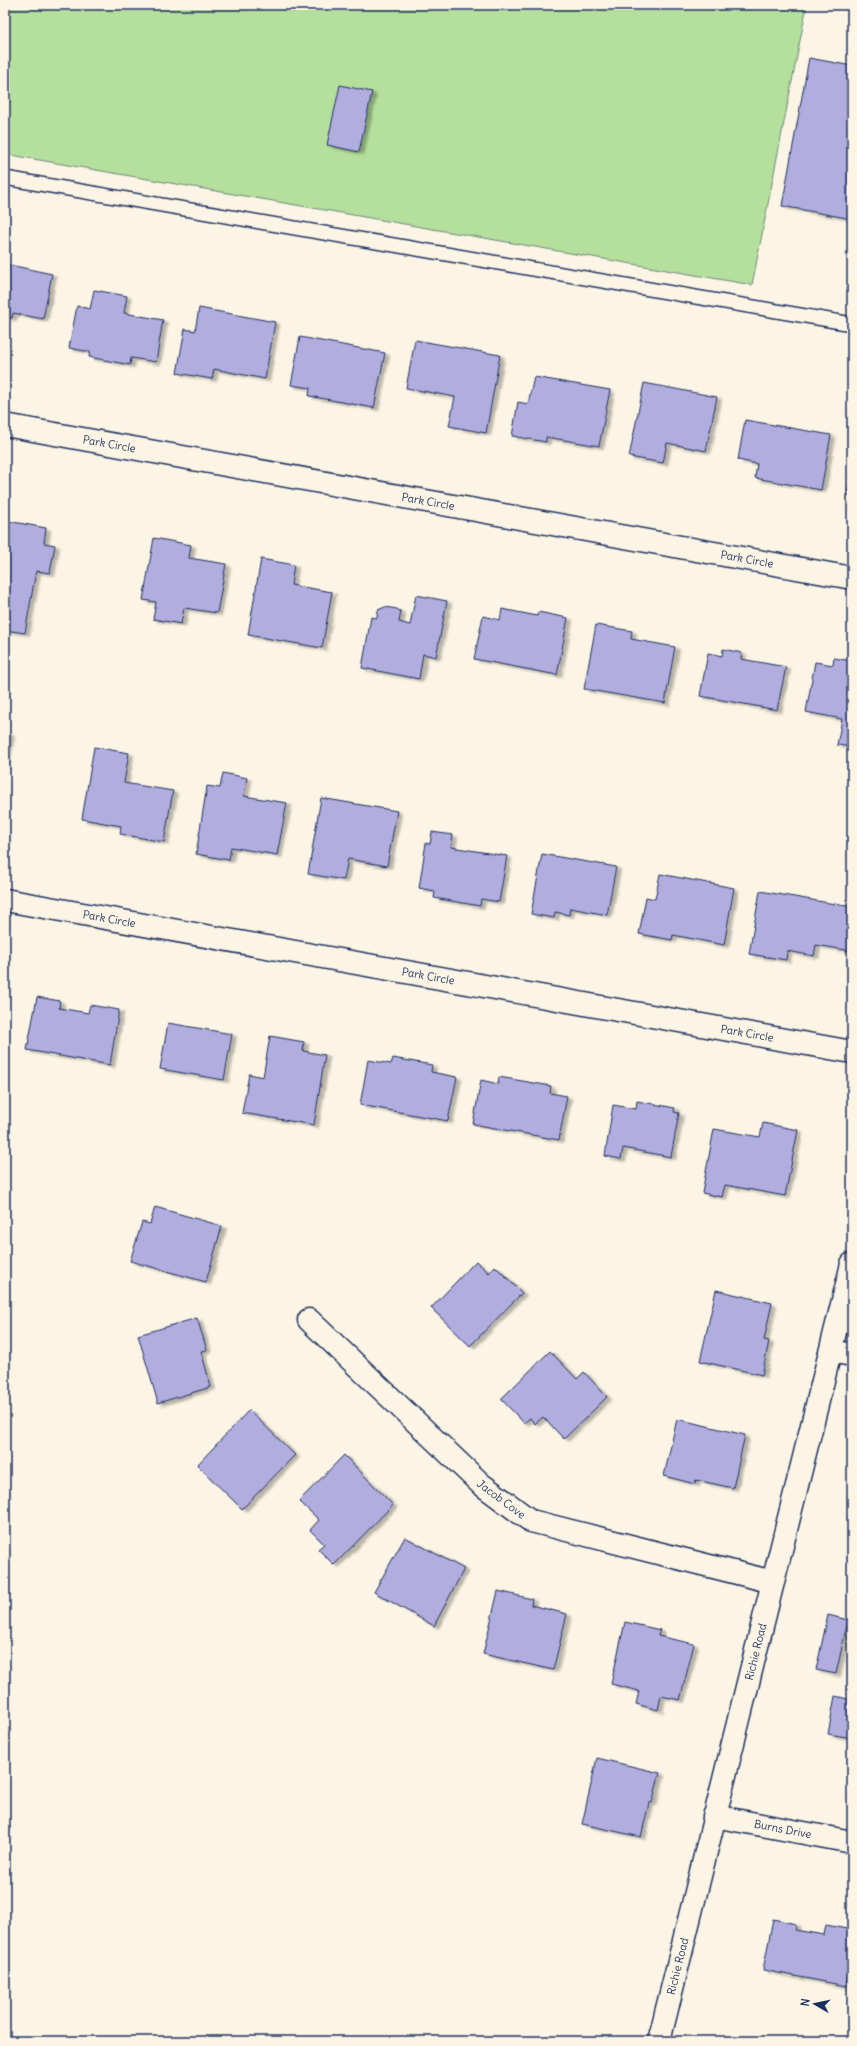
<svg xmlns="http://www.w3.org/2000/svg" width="857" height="2046" viewBox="0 0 857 2046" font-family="Delius,sans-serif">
	<defs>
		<filter id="shadow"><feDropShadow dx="4.5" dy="2.5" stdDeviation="1" flood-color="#0004"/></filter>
	</defs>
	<rect width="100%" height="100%" fill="#fcf5e5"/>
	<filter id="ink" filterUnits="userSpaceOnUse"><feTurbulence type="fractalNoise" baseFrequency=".025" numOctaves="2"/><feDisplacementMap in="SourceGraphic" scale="8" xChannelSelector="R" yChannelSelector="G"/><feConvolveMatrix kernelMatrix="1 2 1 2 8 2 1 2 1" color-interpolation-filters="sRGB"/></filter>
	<g filter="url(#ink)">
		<path fill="#b5df9c" stroke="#68877d" d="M5,5H807L752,285L5,154Z"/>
		<path fill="#b1adde" stroke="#1b2f5e" filter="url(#shadow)" d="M809,58L852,66V219L782,206Z
			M340,85L372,92L359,152L327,145Z
			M5,264L52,274L43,319L13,313L12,318L5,317Z
			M94,290L127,296L124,313L163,320L156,362L131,358L130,365L89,357L90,352L69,348L77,306L90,309Z
			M199,308L275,322L265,379L214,369L212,379L177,373L185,329L195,331Z
			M300,337L385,353L374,408L309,396L310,388L291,385Z
			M415,340L500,355L486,433L449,426L455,397L406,388Z
			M534,377L610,390L599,446L546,437V442L512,436L518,402L528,404Z
			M644,383L717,397L706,451L667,443L663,463L629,457Z
			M745,420L831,435L821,490L755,478L757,464L738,460Z
			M852,470V496L847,495Z
			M8,521L46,528L44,543L55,545L50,573L36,571L25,633L5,630V537Z
			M154,538L191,545L189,558L226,564L217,613L184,608L181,624L153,619L156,602L143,600Z
			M261,559L294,565L291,585L332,592L322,648L248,635Z
			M416,595L447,601L436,657L423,654L419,679L362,668L371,617L377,618L378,610L385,607L397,609L401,612L399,622L410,625Z
			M502,609L537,616L538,612L568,618L557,675L474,659L483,616L500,620Z
			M596,625L632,631L631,639L675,647L665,703L584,689Z
			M723,649L742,653L741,659L786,667L777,710L700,696L708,653L722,656Z
			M834,658L852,661V747L837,745L842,719L806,712L815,662L833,665Z
			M5,732L10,733L5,761Z
			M94,747L129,753L124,783L173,791L164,842L120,834L121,826L82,819Z
			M223,773L247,778L244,796L287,803L277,855L231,847L229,860L196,854L207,786L220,788Z
			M321,798L397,811L387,866L348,859L344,880L308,874Z
			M432,832L453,835L451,847L507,856L499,902L481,899L480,906L434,898L435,891L419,888L426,843L430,844Z
			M542,854L616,867L607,915L570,908L569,915L555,912L554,918L531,914Z
			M660,874L734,888L724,945L673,935L672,940L639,934L646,897L655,899Z
			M760,891L852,907V951L816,945L814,956L787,951L786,960L749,954Z
			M37,997L60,1001L59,1008L88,1013L90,1005L119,1010L110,1065L27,1050Z
			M168,1023L232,1034L224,1080L160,1069Z
			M270,1036L304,1042L303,1051L325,1055L314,1125L242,1113L249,1074L263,1077Z
			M393,1058L432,1065L431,1072L457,1077L448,1121L360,1105L368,1060L391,1064Z
			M499,1077L551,1086L550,1093L567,1096L559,1140L473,1124L481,1080L498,1084Z
			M637,1101L675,1108L674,1112L679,1113L671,1157L623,1148L621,1159L605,1156L613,1105L636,1109Z
			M763,1123L798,1130L785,1196L725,1185L722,1197L702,1193L714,1129L760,1137Z
			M155,1207L222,1226L206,1282L130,1261L142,1222L150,1224Z
			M476,1261L489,1273L495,1266L522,1293L470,1346L431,1308Z
			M716,1290L772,1303L764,1340L769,1341L762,1375L700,1361Z
			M197,1318L207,1350L201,1351L211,1387L158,1403L138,1335Z
			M550,1351L577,1379L584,1372L607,1397L564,1439L543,1417L535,1424L530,1418L524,1423L501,1399Z
			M249,1410L295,1455L242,1509L197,1465Z
			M677,1419L745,1435L733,1488L696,1480L695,1484L664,1476Z
			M344,1455L393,1505L334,1565L318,1549L324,1544L310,1530L319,1520L299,1501Z
			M405,1537L464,1569L434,1626L374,1592Z
			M498,1591L532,1599L531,1605L567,1614L553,1670L483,1654Z
			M828,1615L848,1620L836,1674L816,1670Z
			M625,1622L660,1630L658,1636L694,1644L680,1700L661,1696L658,1710L636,1704L639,1691L611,1684Z
			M835,1696L852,1700V1738L828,1734Z
			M597,1758L660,1773L652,1803H649L641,1837L582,1824Z
			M773,1919L796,1924L795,1930L824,1935L826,1925L852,1930V1956L846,1986L763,1970Z"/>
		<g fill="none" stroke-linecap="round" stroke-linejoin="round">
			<g stroke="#1b2f5e" stroke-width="16">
				<path id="lane" d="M5,178L852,324"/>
			</g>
			<g stroke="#1b2f5e" stroke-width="25">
				<g id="street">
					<path id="s1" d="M5,425L852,578"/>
					<path id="s2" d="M5,900L852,1052"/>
					<path id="s3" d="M309,1320L481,1484L531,1521L773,1582"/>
					<path d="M831,1351L852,1355"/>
					<path id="s4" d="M714,1816L852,1842"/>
					<path id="s5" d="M659,2041L852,1264"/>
				</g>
			</g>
			<use href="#lane" stroke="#fcf5e5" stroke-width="13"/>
			<use href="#street" stroke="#fcf5e5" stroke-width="22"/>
		</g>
	</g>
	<g text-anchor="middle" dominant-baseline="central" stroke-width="3" stroke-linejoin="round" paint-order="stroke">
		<g font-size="11" fill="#1b2f5e" stroke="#fcf5e5">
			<text stroke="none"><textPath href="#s1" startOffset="106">Park Circle</textPath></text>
			<text stroke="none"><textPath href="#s1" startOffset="430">Park Circle</textPath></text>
			<text stroke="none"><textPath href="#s1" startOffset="754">Park Circle</textPath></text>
			<text stroke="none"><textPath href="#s2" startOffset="106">Park Circle</textPath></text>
			<text stroke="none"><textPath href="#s2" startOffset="430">Park Circle</textPath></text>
			<text stroke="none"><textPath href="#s2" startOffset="754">Park Circle</textPath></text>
			<text stroke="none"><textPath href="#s3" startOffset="263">Jacob Cove</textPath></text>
			<text stroke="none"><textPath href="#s5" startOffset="401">Richie Road</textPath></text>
			<text stroke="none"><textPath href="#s4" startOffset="70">Burns Drive</textPath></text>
			<text stroke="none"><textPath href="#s5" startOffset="77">Richie Road</textPath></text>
		</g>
	</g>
	<rect width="857" height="2046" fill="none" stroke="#fcf5e5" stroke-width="20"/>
	<rect x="10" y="10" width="837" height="2026" fill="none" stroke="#1b2f5e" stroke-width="1.5" filter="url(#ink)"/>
	<g transform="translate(815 2004) rotate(279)" stroke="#fcf5e5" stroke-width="3" paint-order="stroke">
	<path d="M0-3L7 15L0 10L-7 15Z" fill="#1b2f5e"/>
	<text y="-6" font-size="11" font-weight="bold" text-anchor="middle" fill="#1b2f5e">N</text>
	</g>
</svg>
